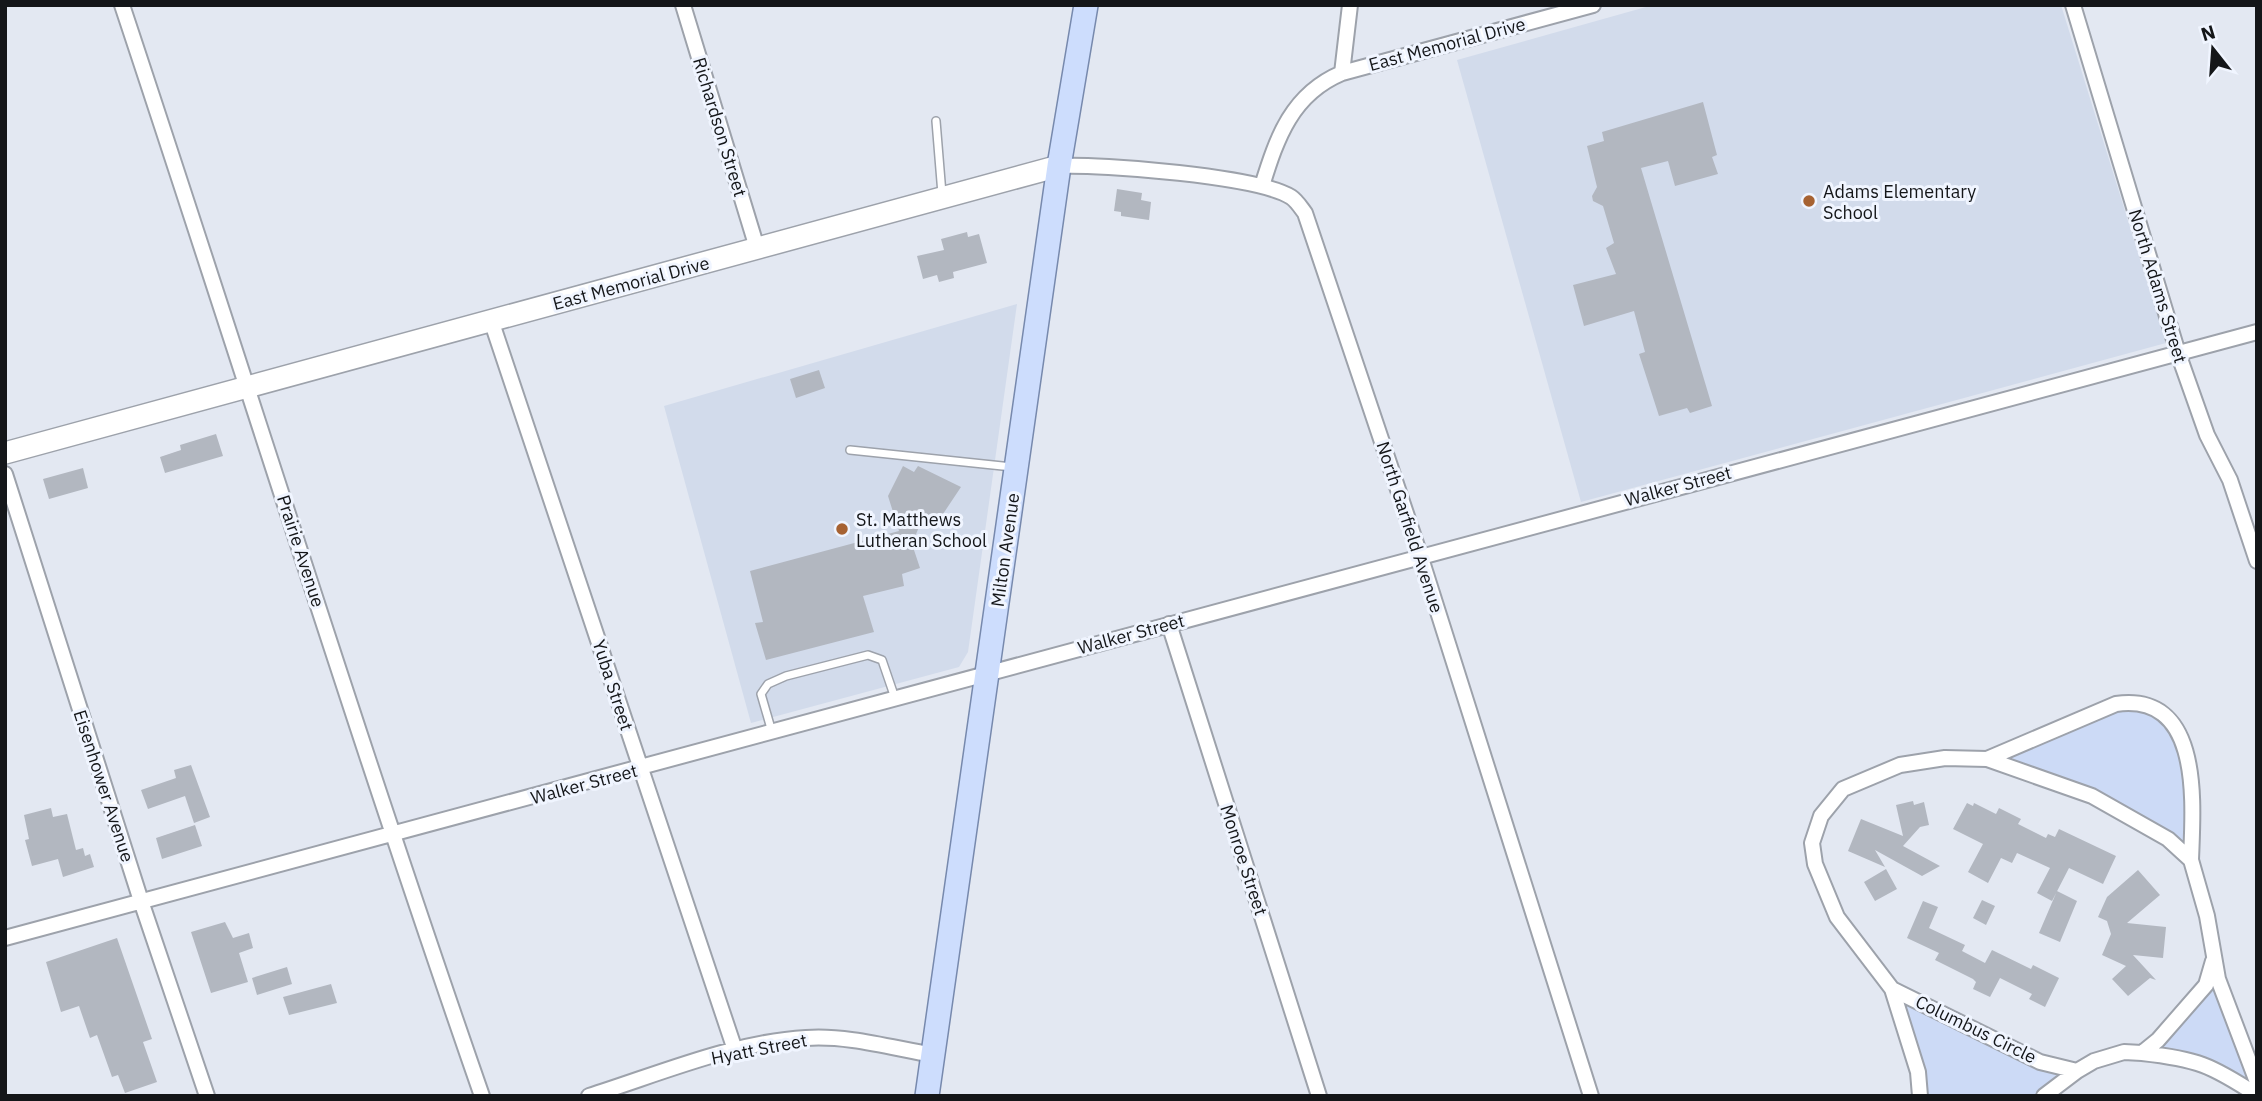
<svg xmlns="http://www.w3.org/2000/svg" width="2262" height="1101" viewBox="0 0 2262 1101" font-family="'IBM Plex Sans',sans-serif">
	<rect width="100%" height="100%" fill="#e3e8f2"/>
	<path fill="#d2dbeb" d="M1653,5H2061L2166,343L1581,502L1457,60Z
		M1017,304L968,652L959,667L751,723L664,406Z"/>
	<path fill="#ccdaf6" d="M2104,709L2156,710L2184,748L2191,860L2126,813L1987,759Z
		M2214,955L2257,1095L2220,1071L2142,1053L2192,1004Z
		M1892,989L2077,1071L2044,1096H1920Z"/>
	<path fill="#b2b7c0" d="M1703,102L1717,155L1712,157L1718,174L1675,186L1668,161L1641,168L1712,406L1690,413L1687,408L1659,416L1639,354L1645,352L1634,311L1584,326L1573,285L1616,274L1606,248L1614,243L1603,206L1593,201L1592,196L1597,187L1587,146L1604,141L1602,132Z
		M1117,189L1142,193L1141,200L1151,202L1149,220L1121,216V212L1114,211Z
		M967,232L968,237L979,234L987,263L953,272L954,278L939,282L937,275L923,279L917,256L944,250L941,239Z
		M819,370L825,388L796,398L790,379Z
		M216,434L223,456L165,473L160,457L181,450L180,445Z
		M903,466L914,472L918,466L961,487L933,529L921,522L912,544L920,568L902,574L904,586L863,596L874,632L766,660L755,623L763,622L750,571L899,531L888,496Z
		M83,468L88,488L49,499L43,479Z
		M191,765L210,817L194,823L185,796L148,809L141,790L176,778L174,770Z
		M1913,801L1914,805L1924,802L1929,825L1920,827L1903,846L1940,866L1922,876L1875,850L1885,867L1848,851L1861,819L1903,836L1896,805Z
		M1967,803L1973,806L1974,803L1996,814L1999,808L2021,819L2018,824L2046,838L2048,834L2055,837L2059,829L2116,856L2103,884L2069,868L2052,901L2037,893L2050,868L2017,853L2012,863L2001,858L1988,883L1968,872L1983,844L1953,829Z
		M51,808L53,817L67,814L76,850L83,848L85,856L90,854L94,867L63,877L58,859L32,866L25,840L29,839L24,815Z
		M195,825L202,846L162,859L156,838Z
		M1886,869L1897,889L1875,901L1864,882Z
		M2138,870L2160,895L2127,923L2166,927L2163,958L2133,955L2156,980L2150,978L2128,996L2112,979L2126,966L2102,955L2111,934L2107,921L2098,917L2107,897Z
		M2057,891L2077,901L2060,942L2039,933Z
		M1982,900L1995,906L1986,925L1973,918Z
		M1923,901L1938,907L1929,928L1965,945L1962,951L1985,963L1992,950L2031,969L2033,965L2059,978L2045,1007L2029,999L2032,994L2000,978L1990,997L1973,989L1976,982L1973,979L1935,960L1939,953L1907,938Z
		M225,922L233,938L249,933L253,948L239,953L248,982L211,993L191,932Z
		M117,938L152,1039L143,1042L157,1082L125,1093L118,1075L112,1077L97,1035L90,1038L79,1006L61,1012L46,962Z
		M287,967L292,984L257,995L252,978Z
		M331,984L337,1003L289,1015L283,997Z"/>
	<g fill="none" stroke-linecap="round" stroke-linejoin="round">
		<g stroke="#9da2ab" stroke-width="10">
			<path id="lane" d="M936,121L942,194
				M850,450L1012,467
				M772,732L761,694L768,684L786,676L868,655L882,660L895,698"/>
		</g>
		<g stroke="#9da2ab" stroke-width="18">
			<path id="street" d="M122,5C243,369 356,734 482,1096
				M683,5L757,248
				M2073,5L2178,353L2207,435L2230,480L2257,561
				M1342,73L1593,5
				M1059,166C1102,164 1258,176 1291,197C1297,201 1301,208 1305,213L1420,555L1591,1096
				M1262,186C1277,137 1292,94 1342,73L1350,5
				M491,320L735,1050
				M5,474L141,901L207,1096
				M1169,624L1319,1096
				M1987,759L2116,704C2203,692 2193,804 2191,860
				M5,938L2257,332
				M1892,989L2040,1062L2077,1071L2094,1061L2124,1052L2142,1053L2158,1040L2206,985L2213,961
				M2142,1053C2197,1059 2211,1065 2257,1095
				M589,1096C659,1074 733,1042 806,1038C848,1035 892,1048 934,1055
				M1920,1096L1918,1072L1892,989L1837,917L1815,864L1812,843L1821,816L1843,789L1900,765L1945,758L1987,759L2092,796L2168,839L2191,860L2207,916L2218,979L2257,1082
				M2044,1096L2077,1071"/>
		</g>
		<g stroke="#9da2ab" stroke-width="24">
			<path id="secondary" d="M5,453L1059,166"/>
		</g>
		<g stroke="#7789ad" stroke-width="26">
			<path id="primary" d="M927,1096L1059,166L1086,5"/>
		</g>
		<use href="#lane" stroke="#fff" stroke-width="7"/>
		<use href="#street" stroke="#fff" stroke-width="14"/>
		<use href="#secondary" stroke="#fff" stroke-width="21"/>
		<use href="#primary" stroke="#cdddfd" stroke-width="23"/>
	</g>
	<g fill="#a66232" stroke="#f0f5ff" stroke-width="2.5">
		<circle cx="1809" cy="201" r="7"/>
		<circle cx="842" cy="529" r="7"/>
	</g>
	<g text-anchor="middle" dominant-baseline="central" stroke-width="6" stroke-linejoin="round" paint-order="stroke">
		<g font-size="18" fill="#141619" stroke="#f0f5ff">
			<text transform="translate(1447 44) rotate(-15)">East Memorial Drive</text>
			<text transform="translate(720 127) rotate(73)">Richardson Street</text>
			<text transform="translate(631 283) rotate(-15)">East Memorial Drive</text>
			<text transform="translate(2158 286) rotate(73)">North Adams Street</text>
			<text transform="translate(1678 486) rotate(-15)">Walker Street</text>
			<text transform="translate(1410 527) rotate(72)">North Garfield Avenue</text>
			<text transform="translate(1005 550) rotate(-82)">Milton Avenue</text>
			<text transform="translate(301 551) rotate(72)">Prairie Avenue</text>
			<text transform="translate(1131 634) rotate(-15)">Walker Street</text>
			<text transform="translate(613 685) rotate(72)">Yuba Street</text>
			<text transform="translate(584 784) rotate(-15)">Walker Street</text>
			<text transform="translate(104 786) rotate(72)">Eisenhower Avenue</text>
			<text transform="translate(1244 860) rotate(72)">Monroe Street</text>
			<text transform="translate(1976 1029) rotate(26)">Columbus Circle</text>
			<text transform="translate(759 1049) rotate(-11)">Hyatt Street</text>
		</g>
		<g font-size="18" fill="#141619" stroke="#f0f5ff" text-anchor="start">
			<text x="1823" y="191">Adams Elementary<tspan x="1823" dy="21">School</tspan></text>
			<text x="856" y="519">St. Matthews<tspan x="856" dy="21">Lutheran School</tspan></text>
		</g>
	</g>
	<rect width="2262" height="1101" fill="none" stroke="#141619" stroke-width="14"/>
	<g transform="translate(2213 49) rotate(343)" stroke="#f0f5ff" stroke-width="5" paint-order="stroke">
	<path d="M0-5L12 26L0 18L-12 26Z" fill="#141619"/>
	<text y="-10" font-size="19" font-weight="bold" text-anchor="middle" fill="#141619">N</text>
	</g>
</svg>
